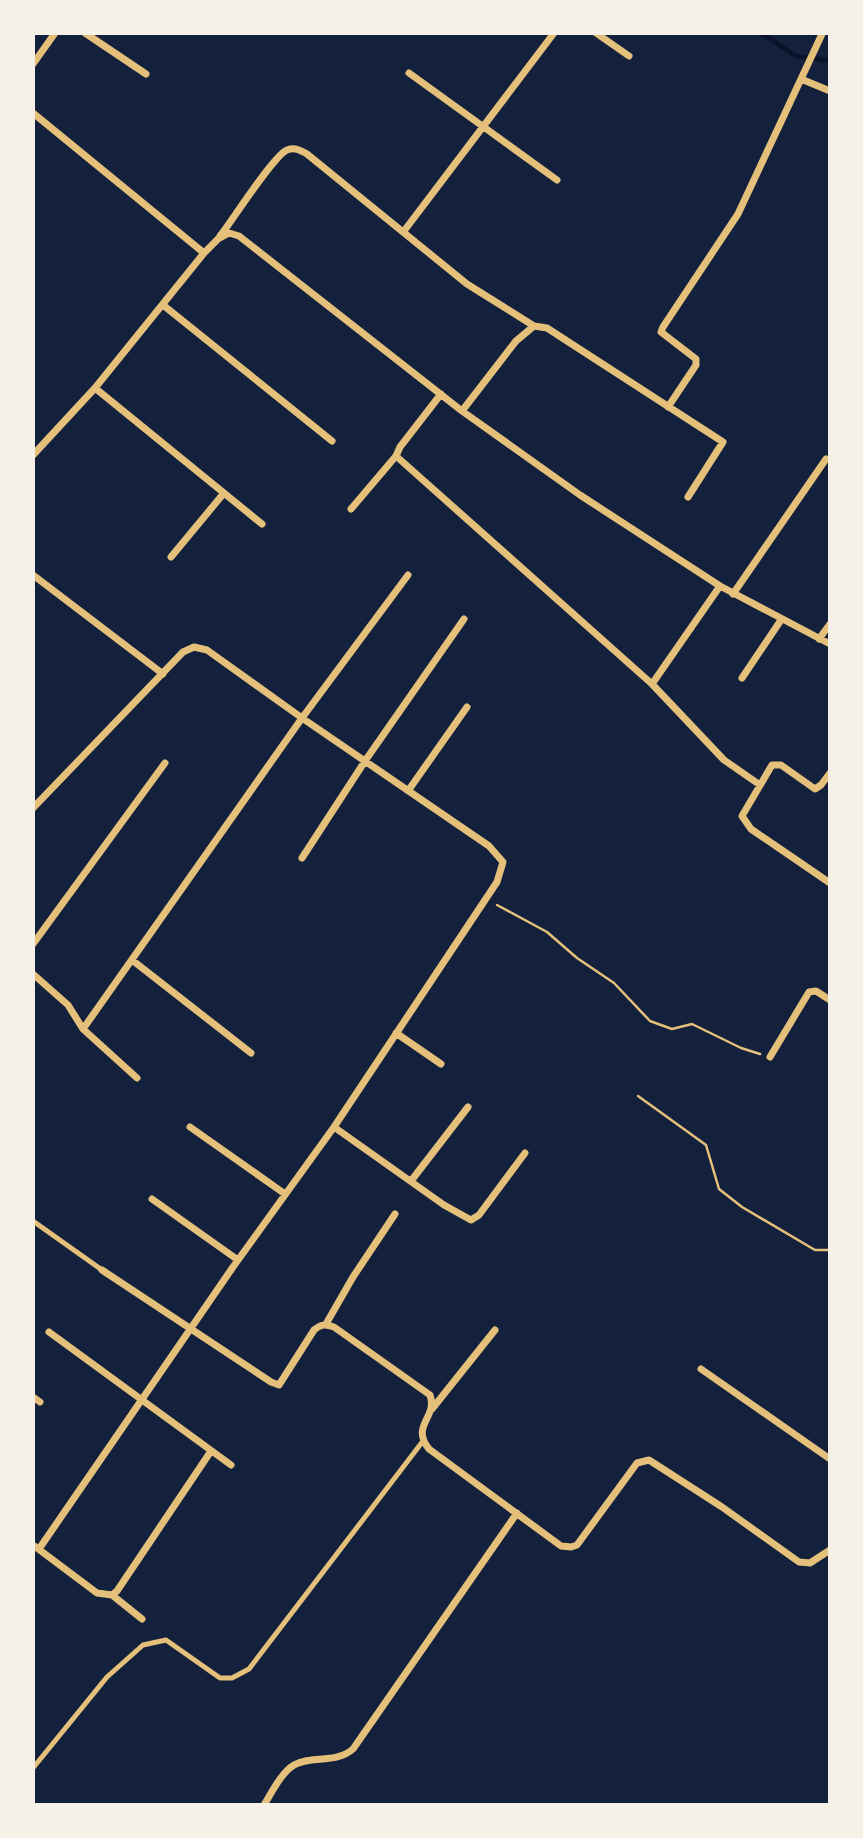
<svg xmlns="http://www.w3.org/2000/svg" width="863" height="1838" viewBox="0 0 863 1838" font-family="'Open Sans',sans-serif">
	<rect width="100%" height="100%" fill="#14213d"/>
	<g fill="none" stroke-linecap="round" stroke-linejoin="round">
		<path stroke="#0b132b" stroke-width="4.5" d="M761,33L796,56L830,61"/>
		<path stroke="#e5c07b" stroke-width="2.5" d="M497,905L547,932L577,958L614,983L650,1021L672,1029L692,1024L741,1048L760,1054
			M638,1096L706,1145L719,1189L742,1207L815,1250H830"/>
		<path stroke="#e5c07b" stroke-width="5" d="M33,1221L102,1270
			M33,1768L107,1677L143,1645L166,1640L220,1678H232L249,1669L423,1441"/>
		<path stroke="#e5c07b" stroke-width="7" d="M85,33L146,74
			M596,33L629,56
			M33,64L55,33
			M409,73L557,180
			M801,79L830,91
			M33,113L204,253
			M404,231L554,33
			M220,236C232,221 274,155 287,150C295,147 300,150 307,154L467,284L534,326
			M163,305L332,441
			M95,388L262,524
			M441,394L400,447L396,456L652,684L724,760L760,785
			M668,407L696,365V359L661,332L663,327L738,214L822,34
			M462,411L516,341L534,326L547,328L723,442L688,497
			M33,455L95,388L204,253L218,239L229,233L239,236L462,411L580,495L720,586L652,684
			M351,509L396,456
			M171,557L224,493
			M33,575L163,674
			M720,586L830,644
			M733,594L826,459
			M819,639L830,624
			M742,678L781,620
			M830,773L821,785L815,789L781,765H772L742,816L751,829L830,883
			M408,791L467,707
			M33,808L183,652L194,647L207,650L302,718L489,846L503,862L497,882L334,1127L233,1267L39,1549
			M302,858L365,761L464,619
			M33,944L165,763
			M132,960L251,1053
			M33,974L68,1005L83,1029L302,718L408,575
			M83,1029L137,1078
			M396,1033L441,1064
			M770,1057L809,992L816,991L830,1000
			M190,1127L285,1194
			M334,1127L444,1205L471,1220L479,1215L525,1153
			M411,1181L468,1107
			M152,1199L238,1260
			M102,1270L271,1382L279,1385L314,1330C321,1324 325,1324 334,1327L430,1395C438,1418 410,1425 429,1449L561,1546L571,1547L577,1545L637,1463L649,1460L722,1507L799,1562L810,1563L830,1550
			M326,1324L353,1277L395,1214
			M49,1332L231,1465
			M701,1369L830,1459
			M33,1397L40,1402
			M432,1409L495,1330
			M33,1545L97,1593L112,1595L117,1591L211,1451
			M112,1595L142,1619
			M264,1805C272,1792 281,1773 294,1765C311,1755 336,1764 353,1749L517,1513"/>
	</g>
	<rect width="863" height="1838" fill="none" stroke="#f6f1e7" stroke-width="70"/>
</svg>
